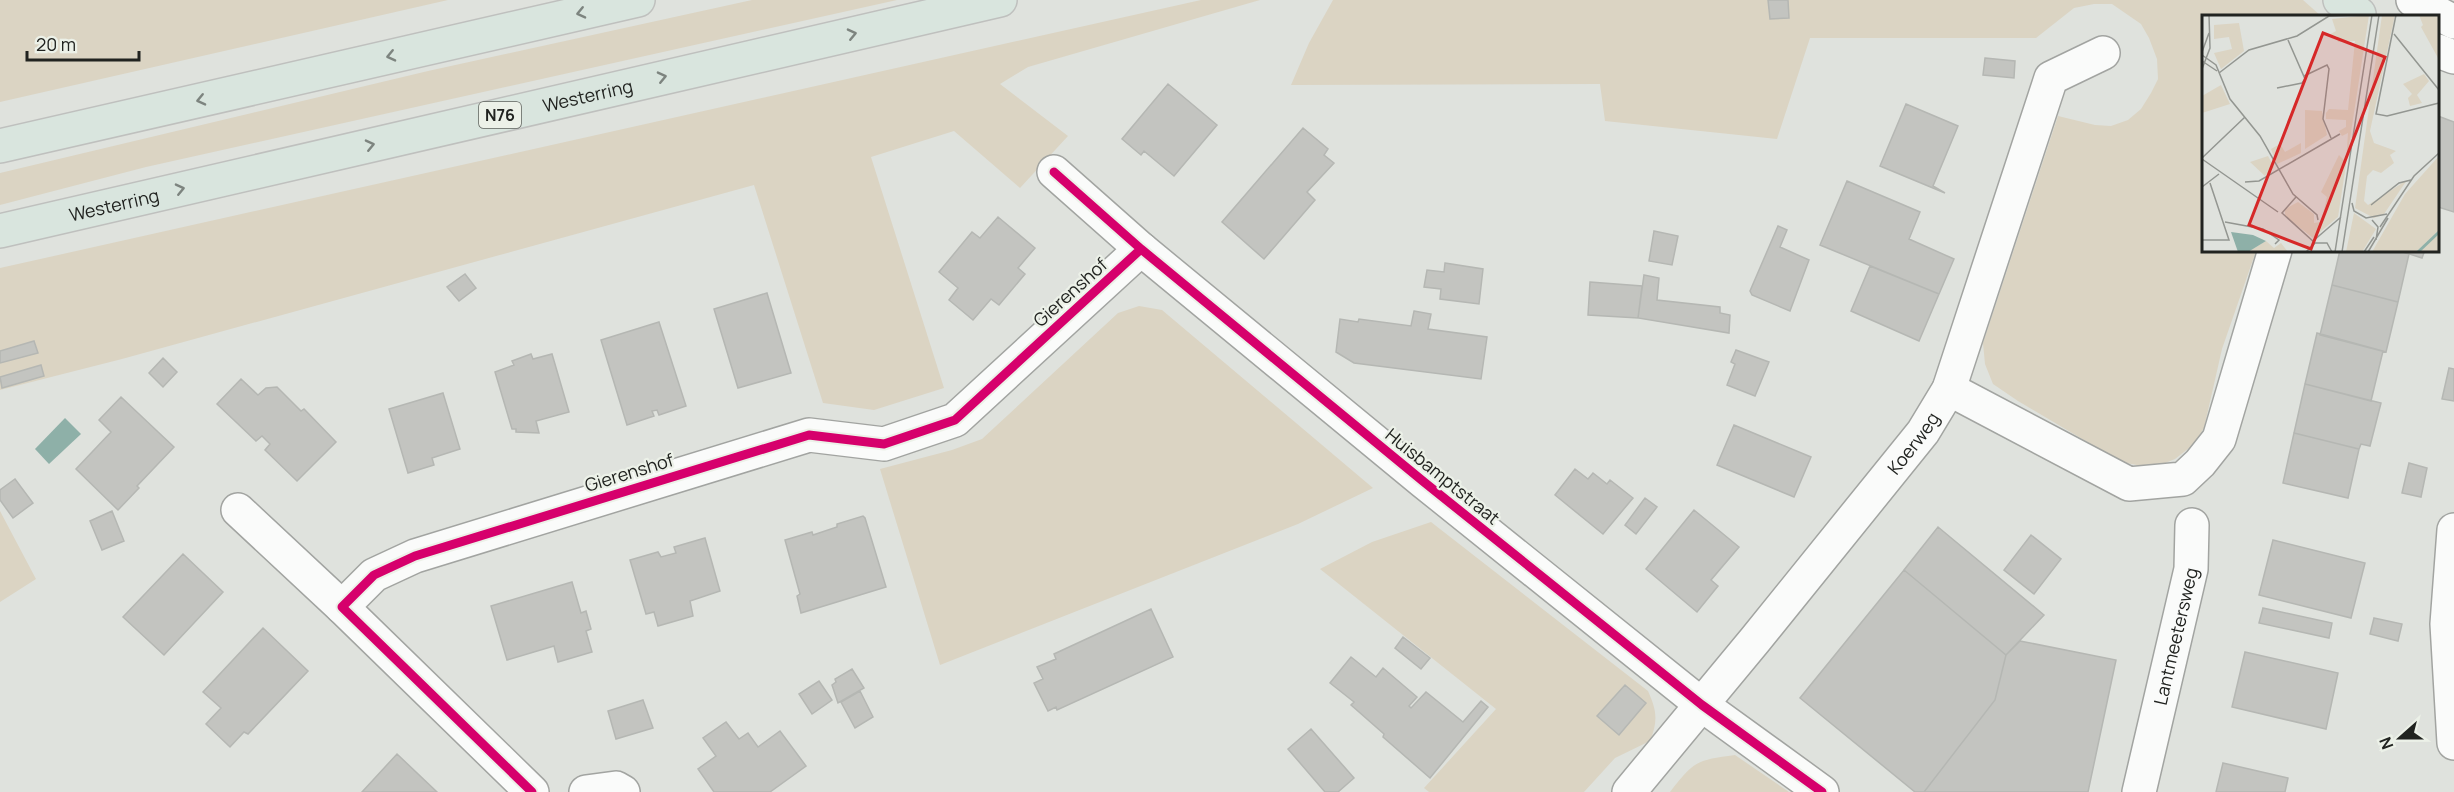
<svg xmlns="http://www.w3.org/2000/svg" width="2454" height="792" viewBox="0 0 2454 792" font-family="Manrope,sans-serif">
	<rect width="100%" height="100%" fill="#dfe2dd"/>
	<path fill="#dbd4c3" d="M0,0H448L0,102Z
		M752,0H897L146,167L0,205V173L428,71Z
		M1201,0H1260L1028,67L1000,84L1068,136L1020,188L954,131L871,157L944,388L874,410L823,403L754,185L122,359L0,390V268Z
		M1333,0H2303L2321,16H2204V250L2256,251L2222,349L2204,428L2193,445L2175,459L2153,468L2121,462L2018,401L1993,384L1985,364L1983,343L2058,116L2095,125L2111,126L2128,120L2141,109L2151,93L2158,79L2157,59L2149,38L2141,24L2112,4H2094L2074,8L2036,38H1810L1777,139L1605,121L1600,84L1291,85L1309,43Z
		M1139,306L1162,310L1373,488L1298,524L940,665L880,469L952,450L982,439L1118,313Z
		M0,511L36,579L0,602Z
		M1431,522L1648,691C1657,711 1658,721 1650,741L1615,758L1584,792H1429L1424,788L1496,709L1320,569L1372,542Z
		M1735,755L1789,792H1670C1694,761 1697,760 1735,755Z"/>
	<path fill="#8eb0a8" d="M65,418L81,434L49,464L35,449Z"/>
	<path fill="#c3c4c0" stroke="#b5b7b3" stroke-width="1.5" d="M1768,0H1788L1789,18L1770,19Z
		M1985,58L2015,61L2014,78L1983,75Z
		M1168,84L1217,125L1174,176L1144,151L1141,155L1122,139Z
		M1906,104L1958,126L1933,186L1945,193L1880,166Z
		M2438,116L2454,122V212L2438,207Z
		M1303,128L1328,149L1324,155L1334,163L1307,192L1315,200L1264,259L1222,222Z
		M1847,181L1920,212L1909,239L1954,259L1939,294L1820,245Z
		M998,217L1035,248L1018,268L1025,274L999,305L991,299L973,320L949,300L958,288L939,272L972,232L980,238Z
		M1778,226L1787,230L1780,247L1809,260L1790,311L1752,295L1750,291Z
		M1654,231L1678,236L1672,265L1649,261Z
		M2340,250H2396L2409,254L2398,302L2332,285Z
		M2397,250H2425L2422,258Z
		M1445,263L1483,269L1479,304L1440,299L1441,289L1424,287L1427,270L1444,272Z
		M1870,266L1939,294L1919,341L1851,311Z
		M465,274L476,288L459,301L447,287Z
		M1644,275L1659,278L1657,300L1720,307V313L1730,315L1729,333L1638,318Z
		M1590,282L1642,286L1638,318L1588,315Z
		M2332,285L2398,302L2386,352L2320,335Z
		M767,293L791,373L738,388L714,309Z
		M1414,311L1431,314L1428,329L1487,337L1481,379L1354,363L1336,352L1340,319L1358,322L1359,319L1411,326Z
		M659,322L686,406L659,415L657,410L652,411L654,416L627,425L601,340Z
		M2317,333L2383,351L2371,401L2305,384Z
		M34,341L38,353L0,363V351Z
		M1736,350L1769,362L1755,396L1727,385L1735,364L1731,362Z
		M531,354L533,359L552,354L569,412L536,421L539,433L516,432V429H512L495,372L514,365L512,361Z
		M163,358L177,372L163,387L149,373Z
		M41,365L44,376L2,388L0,377Z
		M2449,368L2454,369V401L2442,399Z
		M241,379L258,395L266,388L277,387L301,411L304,409L336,442L297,481L265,450L270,444L262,436L256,441L217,404Z
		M2305,384L2381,403L2370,446L2361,444L2359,449L2294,433Z
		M443,393L460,449L432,458L434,465L408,473L389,409Z
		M121,397L174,447L137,486L139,488L118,510L76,469L111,432L99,420Z
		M1734,425L1811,457L1794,497L1717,465Z
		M2294,433L2359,449L2348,498L2283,483Z
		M2409,463L2427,468L2421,497L2402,493Z
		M1575,469L1588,479L1593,473L1607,484L1610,480L1633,498L1603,534L1555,495Z
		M15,479L33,503L13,518L0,500V490Z
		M1645,498L1657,507L1636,534L1625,525Z
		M1694,510L1739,547L1711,580L1718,586L1697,612L1646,569Z
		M112,511L124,541L102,550L90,521Z
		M863,516L865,518L886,587L801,613L797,596L800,594L785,540L812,532L813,535L837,527V524Z
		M1938,527L2044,615L2006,655L1904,570Z
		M2031,535L2061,559L2034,594L2004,570Z
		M705,538L720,591L690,601L693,616L658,626L654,612L646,614L630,560L658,552L661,557L676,553L674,547Z
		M2273,540L2365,563L2351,618L2259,595Z
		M183,554L223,592L164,655L123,617Z
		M1904,570L2006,655L1995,700L1924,792H1915L1800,698Z
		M572,582L581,613L586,611L591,629L586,631L592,652L558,662L554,646L507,660L491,606Z
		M2263,608L2332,623L2329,638L2259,623Z
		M1151,609L1173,657L1057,710L1056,707L1048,711L1034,683L1043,679L1037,667L1056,659L1054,654Z
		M2374,618L2402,624L2398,641L2370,634Z
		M263,628L308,671L248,734L244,732L230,747L206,724L221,708L203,692Z
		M1403,637L1430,658L1421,669L1395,648Z
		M2020,641L2116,660L2088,792H1924L1995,700L2006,655Z
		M2245,652L2338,673L2326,729L2232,707Z
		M1351,657L1376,677L1383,668L1417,697L1409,706L1411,708L1426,692L1463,722L1481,701L1488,707L1430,778L1383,737L1384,734L1351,705L1354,702L1330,683Z
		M852,669L864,688L838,703L832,685L836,682L835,679Z
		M819,681L832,700L812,714L799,694Z
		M1625,685L1646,703L1619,735L1597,716Z
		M860,691L873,717L855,728L841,702Z
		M643,700L653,728L616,739L608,711Z
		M726,722L739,739L748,733L758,747L780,731L806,766L770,792H714L698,769L716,756L703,738Z
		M1311,729L1354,778L1338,792H1325L1288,749Z
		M397,754L437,792H362Z
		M2223,763L2288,778L2285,792H2216Z"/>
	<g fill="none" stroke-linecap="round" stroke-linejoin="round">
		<g stroke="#a2a4a1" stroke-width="36">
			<g id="minor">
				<path d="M2413,0L2454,22"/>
				<path d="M2438,51L2454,57"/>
				<path d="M1054,172L1141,249L1424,482L1702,705L1822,792"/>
				<path d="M1949,389L2129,484L2183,479L2200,463L2219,439L2275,250"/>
				<path d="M238,510L342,607"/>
				<path d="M2454,530L2447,624L2454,743"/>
				<path d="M532,792L342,607L374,575L415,556L809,435L884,444L955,420L1141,249"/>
				<path d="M586,792L616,788L623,792"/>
				<path id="s1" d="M1629,792L1755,640L1923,432L1949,389L2051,78L2103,53"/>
				<path id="s2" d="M2139,792L2191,569L2192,525"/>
			</g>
		</g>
		<g stroke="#bfc0be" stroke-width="36">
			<g id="highway">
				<path d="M2340,0L2359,14"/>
				<path d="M0,146L638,0"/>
				<path id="s3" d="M0,231L1000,0"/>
			</g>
		</g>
		<use href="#minor" stroke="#fafbfa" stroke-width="33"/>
		<use href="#highway" stroke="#d9e5de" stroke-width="33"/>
		<g stroke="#ecf1e8" stroke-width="13">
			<path id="cycleway" d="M1054,172L1141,249L1424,482L1702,705L1822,792
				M532,792L342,607L374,575L415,556L809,435L884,444L955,420L1141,249"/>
		</g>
		<use href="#cycleway" stroke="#d6006c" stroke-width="9"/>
	</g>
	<defs><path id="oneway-chevron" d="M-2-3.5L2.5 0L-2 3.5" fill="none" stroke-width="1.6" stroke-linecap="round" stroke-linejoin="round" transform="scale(1.5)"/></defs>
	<g stroke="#7d847f">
		<use href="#oneway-chevron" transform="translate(581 13) rotate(167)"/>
		<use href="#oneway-chevron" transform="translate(852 34) rotate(-13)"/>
		<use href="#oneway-chevron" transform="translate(391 56) rotate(167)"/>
		<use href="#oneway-chevron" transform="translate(662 77) rotate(-13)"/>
		<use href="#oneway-chevron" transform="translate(201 100) rotate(167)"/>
		<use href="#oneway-chevron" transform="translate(370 145) rotate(-13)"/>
		<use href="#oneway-chevron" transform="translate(180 189) rotate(-13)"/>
	</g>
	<g text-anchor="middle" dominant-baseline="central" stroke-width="4.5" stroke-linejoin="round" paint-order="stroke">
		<rect fill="#ecf1e8" stroke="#5e615c" stroke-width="1.5" x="479" y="102" width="42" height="26" rx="4.5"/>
		<g font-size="16" font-weight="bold" fill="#212320">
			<text x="500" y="115">N76</text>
		</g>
		<g font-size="18" fill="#212320" stroke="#ecf1e8">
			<text stroke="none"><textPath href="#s3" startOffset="603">Westerring</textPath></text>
			<text stroke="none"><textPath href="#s3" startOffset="117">Westerring</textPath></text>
			<text transform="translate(1070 292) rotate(-42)">Gierenshof</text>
			<text stroke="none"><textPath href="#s1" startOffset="450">Koerweg</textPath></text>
			<text transform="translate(629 472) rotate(-17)">Gierenshof</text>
			<text transform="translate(1443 476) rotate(39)">Huisbamptstraat</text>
			<text stroke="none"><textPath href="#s2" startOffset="160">Lantmeetersweg</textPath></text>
		</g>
	</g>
	<g transform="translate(2202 15)">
		<rect width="237" height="237" fill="#dfe2dd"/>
		<path d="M167,0L136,202L111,223L83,201V194L96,187L112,199V208L119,207L125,182L119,177L137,140L144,147L146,118L140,121L137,116L144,112V105L124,104V98L127,94L146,95L153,26L136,27L135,21L127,20L134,16L130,4ZM180,0H193L168,116L172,128L194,136L188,140L192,148L179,158L171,155L165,161L162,186L166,190L205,165L182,199L172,203L153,193ZM217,0H237L236,43L219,12L221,10ZM37,8L42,36L19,54L12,38L30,34L27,22L12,24V10ZM222,59L227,66L215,80L220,88L208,91L206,83L210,79L201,69ZM19,70L28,89L0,98V81ZM103,95L120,96L125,120L103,134ZM99,128V138L75,149L69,134L78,129L83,137ZM66,141L72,152L63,161L48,147ZM237,141V215L214,237H170L203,179ZM152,198L174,214L160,237H144ZM237,218V237H218L229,225ZM64,226L72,233L79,228L86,237H46Z" fill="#dbd4c3"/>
		<path d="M29,217L51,220L64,226L46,237H36Z" fill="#8eb0a8"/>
		<path fill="none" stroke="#8eb0a8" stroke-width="3" d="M216,237L237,217"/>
		<path fill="none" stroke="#939691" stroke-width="1.5" d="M194,0L174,99L185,101L237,88M192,19L237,75M0,37L7,18M0,40L14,50L28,84L58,121L91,179L115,200L116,205M0,46L15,56M0,54L8,33L7,0M17,58L47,35L95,21L127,1L152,0M102,61L125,50L127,54L121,104L129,123M75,73L100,68L103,64L86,25M0,143L43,102M0,144L76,197M43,167L57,166L138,119M0,172L17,159M94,182L80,198L113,228L104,237M150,188L152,196L164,203L185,199M169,190L197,168L209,165M170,205L176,212L174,225M23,207L61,214L77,225L73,229M178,212L212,161L237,138M0,225H27L8,168M111,226L139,202M113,228H125L130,237M133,237L170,0M140,237L177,0M162,237L172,222M166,237L186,203"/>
		<path fill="#d62828" fill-opacity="0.15" stroke="#d62828" stroke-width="3" d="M121,18L183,42L109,234L47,210Z"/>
		<rect width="237" height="237" fill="none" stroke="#212320" stroke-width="3"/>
	</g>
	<g transform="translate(2400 738) rotate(249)" stroke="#ecf1e8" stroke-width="4.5" paint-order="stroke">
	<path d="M0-4.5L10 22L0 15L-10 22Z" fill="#212320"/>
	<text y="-9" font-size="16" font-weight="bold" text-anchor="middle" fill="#212320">N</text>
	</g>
	<path d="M27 51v9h112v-9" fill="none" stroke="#212320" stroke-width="3"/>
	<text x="36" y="51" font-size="18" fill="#212320" stroke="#ecf1e8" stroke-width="4.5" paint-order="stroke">20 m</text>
</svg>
